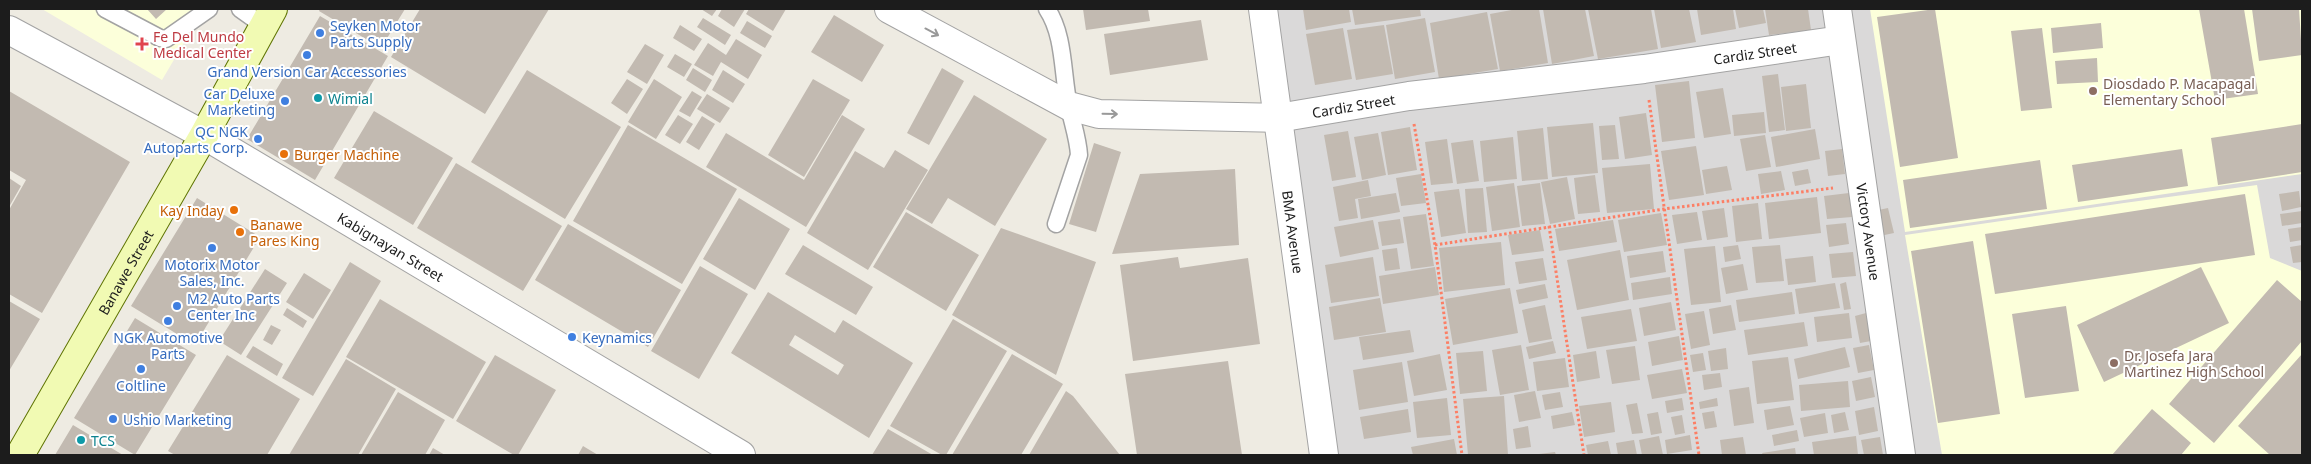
<svg xmlns="http://www.w3.org/2000/svg" width="2311" height="464" viewBox="0 0 2311 464" font-family="'Noto Sans',sans-serif">
	<rect width="100%" height="100%" fill="#eeebe2"/>
	<path fill="#dad9d9" d="M1277,9H2302V455H1336Z"/>
	<path fill="#fcffda" d="M42,9H204L162,80Z
		M1870,9H2302V174L1905,232Z
		M2257,185L2270,258L2302,271V455H1942L1905,235L2124,203Z"/>
	<path fill="#c2bab1" fill-rule="evenodd" d="M147,9H167L156,19Z
		M320,9H405L381,48L319,11Z
		M420,9H549L485,114L391,57Z
		M701,9H717L712,16Z
		M722,9H745L734,27L718,16Z
		M749,9H786L773,31L746,14Z
		M1083,9H1148L1150,21L1086,30Z
		M1303,9H1349L1351,22L1306,30Z
		M1352,9H1420L1421,16L1355,25Z
		M1517,9H1539L1548,63L1500,71L1490,14Z
		M1543,9H1585L1594,56L1552,64Z
		M1588,9H1651L1658,49L1598,59Z
		M1654,9H1689L1696,42L1661,48Z
		M1697,9H1733L1736,29L1701,35Z
		M1735,9H1763L1766,23L1739,28Z
		M1765,9H1808L1811,30L1769,35Z
		M1935,9L1958,158L1900,167L1877,17Z
		M2199,9H2244L2258,94L2215,100Z
		M2252,9H2299L2302,55L2259,61Z
		M1487,12L1498,69L1439,79L1430,23Z
		M834,15L884,45L862,82L811,52Z
		M320,16L388,56L315,180L247,139Z
		M703,18L731,35L725,45L697,27Z
		M1425,18L1435,72L1395,79L1386,25Z
		M1201,20L1208,60L1110,75L1104,34Z
		M747,21L772,36L765,48L740,33Z
		M2101,23L2103,48L2053,53L2051,28Z
		M680,25L702,39L694,51L673,38Z
		M1384,25L1393,74L1356,80L1347,30Z
		M1343,28L1352,79L1315,85L1306,34Z
		M2042,28L2052,108L2021,111L2011,31Z
		M736,39L762,55L748,79L721,62L713,76L694,65L708,43L726,55Z
		M645,44L664,55L647,84L627,72Z
		M675,54L692,64L684,77L667,67Z
		M2097,58L2098,82L2057,84L2055,61Z
		M693,68L712,80L705,92L686,80Z
		M942,68L964,81L929,145L907,133Z
		M527,70L621,127L565,219L471,162Z
		M723,70L745,84L733,103L712,90Z
		M1778,74L1785,130L1769,132L1762,76Z
		M627,79L643,89L627,114L611,103Z
		M654,79L682,97L656,139L628,122Z
		M813,79L850,100L804,177L768,155Z
		M1689,81L1695,138L1662,142L1655,85Z
		M1806,84L1811,128L1786,131L1781,87Z
		M1723,88L1731,134L1704,138L1696,92Z
		M9,91L130,162L42,313L9,294V210L26,180L9,170Z
		M692,91L702,97L690,117L679,111Z
		M707,94L730,108L720,123L697,109Z
		M974,95L1047,139L995,226L948,198L932,224L906,209Z
		M374,111L453,158L413,225L334,178Z
		M1764,112L1766,133L1734,136L1732,115Z
		M1646,113L1652,155L1625,159L1619,117Z
		M678,115L693,124L680,144L665,135Z
		M842,115L865,129L806,227L706,167L726,133L804,180Z
		M702,116L715,124L699,150L686,142Z
		M1593,123L1598,173L1552,177L1547,127Z
		M2302,124V172L2218,185L2211,138Z
		M628,125L737,189L682,284L573,221Z
		M1615,125L1619,159L1602,160L1599,126Z
		M1410,127L1417,170L1388,175L1381,132Z
		M1543,128L1548,179L1522,181L1517,131Z
		M1815,129L1820,159L1776,167L1771,137Z
		M1348,131L1356,177L1332,181L1324,135Z
		M1378,133L1386,175L1362,180L1354,137Z
		M1765,135L1771,167L1746,171L1740,139Z
		M1513,137L1517,179L1484,182L1480,141Z
		M1447,139L1453,183L1431,185L1425,142Z
		M1473,140L1479,181L1457,184L1451,143Z
		M1094,143L1121,152L1096,232L1069,224Z
		M1696,146L1704,195L1669,200L1661,151Z
		M1842,149L1845,174L1828,176L1825,151Z
		M2182,149L2188,186L2078,202L2072,165Z
		M895,150L928,170L868,270L807,233L855,151L884,168Z
		M2040,160L2047,209L1910,228L1903,180Z
		M456,163L562,226L523,291L417,228Z
		M1650,164L1654,209L1607,213L1602,168Z
		M1727,166L1732,190L1706,194L1702,170Z
		M1235,169L1239,245L1112,254L1140,174Z
		M1808,169L1811,183L1795,186L1792,172Z
		M1781,171L1785,190L1761,194L1758,174Z
		M1421,174L1426,203L1401,206L1396,178Z
		M1595,175L1600,212L1578,214L1574,178Z
		M1567,177L1575,219L1550,224L1541,182Z
		M9,178L21,186L9,207Z
		M1368,180L1371,196L1355,199L1358,218L1339,221L1333,187Z
		M1514,183L1520,227L1492,231L1486,187Z
		M1540,183L1545,224L1522,226L1517,186Z
		M1483,188L1487,232L1468,233L1465,189Z
		M1459,189L1466,233L1441,237L1434,192Z
		M2299,191L2301,207L2282,211L2279,194Z
		M1396,193L1400,212L1361,219L1358,199Z
		M1849,193L1852,217L1827,219L1824,196Z
		M2245,194L2255,255L1995,294L1985,234Z
		M1817,197L1821,233L1769,239L1765,203Z
		M197,198L260,237L195,345L131,306Z
		M739,198L790,229L755,290L703,259Z
		M1758,203L1762,239L1736,242L1732,206Z
		M1724,208L1728,237L1707,240L1702,211Z
		M1888,208L1894,233L1875,237L1869,212Z
		M2302,211V223L2282,226L2280,214Z
		M906,212L979,255L946,311L873,267Z
		M1697,212L1702,240L1677,244L1672,215Z
		M1661,213L1667,245L1624,252L1618,220Z
		M1426,214L1434,266L1411,269L1403,217Z
		M1400,219L1404,243L1382,246L1378,222Z
		M1373,220L1379,249L1340,257L1334,227Z
		M1613,220L1617,242L1559,251L1555,229Z
		M1846,223L1849,244L1829,247L1826,225Z
		M568,224L681,290L648,347L535,280Z
		M2302,227V240L2290,242L2288,229Z
		M1001,228L1096,262L1056,375L952,315Z
		M1540,230L1544,251L1512,255L1508,235Z
		M1973,241L2000,414L1938,423L1911,251Z
		M1501,242L1505,285L1444,292L1439,248Z
		M803,245L873,287L856,315L785,274Z
		M1738,245L1741,259L1725,262L1723,247Z
		M1780,245L1784,281L1756,283L1752,247Z
		M2302,245V262L2293,263L2290,247Z
		M1715,246L1721,302L1691,305L1684,249Z
		M1397,248L1400,269L1385,271L1382,250Z
		M1620,250L1629,300L1577,310L1567,260Z
		M1663,251L1666,272L1630,278L1627,256Z
		M1853,252L1856,276L1832,278L1829,254Z
		M1813,256L1816,282L1788,285L1785,259Z
		M1178,257L1180,268L1248,258L1260,344L1133,361L1120,265Z
		M1373,257L1379,296L1331,303L1325,265Z
		M1543,258L1547,280L1519,284L1515,262Z
		M350,262L381,281L313,396L282,378Z
		M1743,264L1748,290L1726,294L1721,268Z
		M700,266L748,294L699,379L651,351Z
		M1435,267L1439,295L1383,304L1379,276Z
		M2201,267L2229,323L2104,382L2077,325Z
		M265,269L287,283L241,355L219,341Z
		M304,273L331,290L313,319L286,302Z
		M1670,277L1672,294L1633,300L1631,283Z
		M2277,280L2302,302V341L2214,443L2169,404Z
		M1846,282L1851,309L1844,310L1840,284Z
		M1835,283L1840,308L1799,314L1795,289Z
		M1545,284L1548,298L1519,304L1516,290Z
		M1510,288L1518,333L1453,345L1445,299Z
		M768,292L835,333L843,320L913,363L869,438L731,353ZM795,335L844,365L838,375L789,345Z
		M1792,292L1795,314L1739,322L1736,300Z
		M1380,298L1386,332L1334,340L1329,307Z
		M380,299L486,362L453,419L346,357Z
		M9,301L40,319L9,371Z
		M1671,302L1676,330L1644,336L1639,308Z
		M1545,305L1552,339L1529,343L1522,310Z
		M1731,305L1736,330L1713,334L1709,309Z
		M2066,306L2079,391L2025,398L2012,314Z
		M287,308L307,321L303,328L283,315Z
		M1631,309L1637,341L1587,349L1581,317Z
		M1704,311L1710,345L1691,349L1685,314Z
		M1849,313L1852,338L1817,342L1814,317Z
		M1866,313L1871,341L1860,343L1855,316Z
		M135,318L196,355L135,455L74,418Z
		M953,319L1007,351L946,455H942L890,426Z
		M1804,322L1808,346L1748,355L1744,330Z
		M271,325L281,330L272,345L263,340Z
		M1410,330L1414,352L1363,360L1359,337Z
		M1679,336L1683,360L1652,366L1648,342Z
		M1553,341L1556,353L1529,359L1526,347Z
		M1521,345L1529,390L1500,395L1492,350Z
		M1869,345L1874,370L1858,373L1853,348Z
		M253,346L283,364L277,376L246,357Z
		M1635,346L1640,380L1612,384L1606,350Z
		M1845,347L1850,367L1798,379L1794,359Z
		M1726,348L1728,369L1711,371L1708,351Z
		M1483,351L1487,391L1460,394L1456,353Z
		M1596,351L1600,378L1577,382L1573,355Z
		M1703,353L1706,370L1693,372L1690,355Z
		M1012,354L1063,384L1021,455H952Z
		M1440,354L1447,390L1414,396L1407,361Z
		M2302,354V455H2270L2238,426Z
		M227,355L300,399L267,455H175L168,451Z
		M495,355L556,390L518,455H514L456,421Z
		M1788,357L1794,400L1757,404L1752,361Z
		M1565,358L1569,387L1537,391L1533,362Z
		M346,359L396,389L358,455H289Z
		M1228,361L1242,455H1137L1125,374Z
		M1402,362L1408,402L1359,410L1353,370Z
		M1682,369L1687,393L1652,399L1647,375Z
		M1720,373L1722,387L1704,390L1702,375Z
		M1871,377L1875,397L1856,401L1852,381Z
		M1848,381L1850,407L1801,411L1799,385Z
		M1749,387L1754,423L1734,426L1729,390Z
		M1066,391L1073,396L1120,455H1029Z
		M1535,391L1541,418L1519,422L1514,395Z
		M398,392L445,420L425,455H361Z
		M1560,392L1563,407L1545,410L1542,395Z
		M1504,396L1508,455H1468L1463,399Z
		M1447,398L1451,435L1417,438L1413,402Z
		M1682,398L1684,410L1667,413L1665,401Z
		M1717,398L1718,406L1700,409L1699,402Z
		M1611,402L1615,432L1584,437L1579,406Z
		M1637,403L1643,433L1632,434L1626,405Z
		M1790,406L1794,425L1767,430L1764,410Z
		M1874,407L1878,431L1859,435L1855,411Z
		M1408,409L1411,432L1364,439L1360,417Z
		M2152,409L2191,443L2181,455H2112Z
		M1714,411L1717,427L1705,429L1702,413Z
		M1572,412L1575,425L1553,429L1551,416Z
		M1658,412L1662,433L1651,435L1647,414Z
		M1845,412L1849,430L1834,433L1831,415Z
		M1825,413L1828,433L1804,437L1800,418Z
		M1682,415L1685,433L1675,435L1671,417Z
		M73,425L123,455H55Z
		M1528,426L1531,447L1516,449L1513,429Z
		M888,429L933,455H872Z
		M1797,430L1799,441L1774,446L1772,435Z
		M1690,435L1692,450L1667,454L1665,440Z
		M1659,436L1663,455H1642L1639,440Z
		M1856,436L1858,455H1814L1812,442Z
		M1743,437L1746,455H1722L1720,440Z
		M1880,437L1883,455H1864L1861,440Z
		M1454,439L1457,455H1413L1411,447Z
		M1634,440L1637,455H1618L1616,443Z
		M1608,441L1611,455H1588L1586,445Z
		M583,446L598,455H578Z
		M433,448L445,455H429Z
		M1795,448L1796,455H1763L1762,453Z
		M1555,452L1556,455H1539V454Z"/>
	<g fill="none" stroke-linecap="round" stroke-linejoin="round">
		<g stroke="#a3a3a3" stroke-width="19">
			<path id="lane" d="M105,9L160,38L166,39L209,9
				M240,9L264,26
				M1047,9C1065,36 1062,74 1069,106C1072,122 1078,138 1079,155L1056,224"/>
		</g>
		<g stroke="#a3a3a3" stroke-width="30">
			<g id="street">
				<path id="s1" d="M889,9L1069,106L1099,114L1278,118L1409,96L1644,69L1841,40"/>
				<path id="s2" d="M1263,9L1324,455"/>
				<path id="s3" d="M1837,9L1901,455"/>
				<path id="s4" d="M9,30L204,135L741,455"/>
			</g>
		</g>
		<g stroke="#5f7403" stroke-width="30">
			<g id="secondary">
				<path id="s5" d="M20,455L204,135L273,9"/>
			</g>
		</g>
		<path stroke="#fc7f65" stroke-width="3" stroke-dasharray="2.5 2.5" stroke-linecap="butt" d="M1649,100L1699,455
			M1414,124L1435,245L1462,455
			M1549,226L1584,455
			M1435,245L1664,209L1833,188"/>
		<use href="#lane" stroke="#fff" stroke-width="16"/>
		<use href="#street" stroke="#fff" stroke-width="28"/>
		<use href="#secondary" stroke="#f1fab3" stroke-width="28"/>
	</g>
	<defs><path id="oneway-shaft" d="M-6 0H5M1.5-3L5.5 0L1.5 3" fill="none" stroke-width="1.6" stroke-linecap="round" stroke-linejoin="round" transform="scale(1.25)"/></defs>
	<g stroke="#999">
		<use href="#oneway-shaft" transform="translate(932 32) rotate(28)"/>
		<use href="#oneway-shaft" transform="translate(1110 114) rotate(1)"/>
	</g>
	<g fill="#3f7fe0" stroke="#fff" stroke-width="2">
		<circle cx="320" cy="33" r="5"/>
		<circle cx="307" cy="55" r="5"/>
		<circle cx="285" cy="101" r="5"/>
		<circle cx="258" cy="139" r="5"/>
		<circle cx="212" cy="248" r="5"/>
		<circle cx="177" cy="306" r="5"/>
		<circle cx="168" cy="321" r="5"/>
		<circle cx="572" cy="337" r="5"/>
		<circle cx="141" cy="369" r="5"/>
		<circle cx="113" cy="419" r="5"/>
	</g>
	<path fill="#e0444e" stroke="#fff" stroke-width="2" d="M139.5 36.5h5v5h5v5h-5v5h-5v-5h-5v-5h5z"/>
	<g fill="#8d6e63" stroke="#fff" stroke-width="2">
		<circle cx="2093" cy="91" r="5"/>
		<circle cx="2114" cy="363" r="5"/>
	</g>
	<g fill="#0f9aa8" stroke="#fff" stroke-width="2">
		<circle cx="318" cy="98" r="5"/>
		<circle cx="81" cy="440" r="5"/>
	</g>
	<g fill="#e8710a" stroke="#fff" stroke-width="2">
		<circle cx="284" cy="154" r="5"/>
		<circle cx="234" cy="210" r="5"/>
		<circle cx="240" cy="232" r="5"/>
	</g>
	<g text-anchor="middle" dominant-baseline="central" stroke-width="4" stroke-linejoin="round" paint-order="stroke">
		<g font-size="14" fill="#366cbe" stroke="#fff" text-anchor="start">
			<text x="330" y="25">Seyken Motor<tspan x="330" dy="16">Parts Supply</tspan></text>
			<text x="307" y="71" text-anchor="middle">Grand Version Car Accessories</text>
			<text x="275" y="93" text-anchor="end">Car Deluxe<tspan x="275" dy="16">Marketing</tspan></text>
			<text x="248" y="131" text-anchor="end">QC NGK<tspan x="248" dy="16">Autoparts Corp.</tspan></text>
			<text x="212" y="264" text-anchor="middle">Motorix Motor<tspan x="212" dy="16">Sales, Inc.</tspan></text>
			<text x="187" y="298">M2 Auto Parts<tspan x="187" dy="16">Center Inc</tspan></text>
			<text x="168" y="337" text-anchor="middle">NGK Automotive<tspan x="168" dy="16">Parts</tspan></text>
			<text x="582" y="337">Keynamics</text>
			<text x="141" y="385" text-anchor="middle">Coltline</text>
			<text x="123" y="419">Ushio Marketing</text>
		</g>
		<g font-size="14" fill="#be3a42" stroke="#fff" text-anchor="start">
			<text x="153" y="36">Fe Del Mundo<tspan x="153" dy="16">Medical Center</tspan></text>
		</g>
		<g font-size="14" fill="#1c1c1c" stroke="#fff">
			<text stroke="none"><textPath href="#s1" startOffset="896">Cardiz Street</textPath></text>
			<text stroke="none"><textPath href="#s1" startOffset="491">Cardiz Street</textPath></text>
			<text stroke="none"><textPath href="#s2" startOffset="225">BMA Avenue</textPath></text>
			<text stroke="none"><textPath href="#s3" startOffset="225">Victory Avenue</textPath></text>
			<text stroke="none"><textPath href="#s4" startOffset="439">Kabignayan Street</textPath></text>
			<text stroke="none"><textPath href="#s5" startOffset="211">Banawe Street</textPath></text>
		</g>
		<g font-size="14" fill="#785e54" stroke="#fff" text-anchor="start">
			<text x="2103" y="83">Diosdado P. Macapagal<tspan x="2103" dy="16">Elementary School</tspan></text>
			<text x="2124" y="355">Dr. Josefa Jara<tspan x="2124" dy="16">Martinez High School</tspan></text>
		</g>
		<g font-size="14" fill="#0d838f" stroke="#fff" text-anchor="start">
			<text x="328" y="98">Wimial</text>
			<text x="91" y="440">TCS</text>
		</g>
		<g font-size="14" fill="#c56008" stroke="#fff" text-anchor="start">
			<text x="294" y="154">Burger Machine</text>
			<text x="224" y="210" text-anchor="end">Kay Inday</text>
			<text x="250" y="224">Banawe<tspan x="250" dy="16">Pares King</tspan></text>
		</g>
	</g>
	<rect width="2311" height="464" fill="none" stroke="#1c1c1c" stroke-width="20"/>
</svg>
